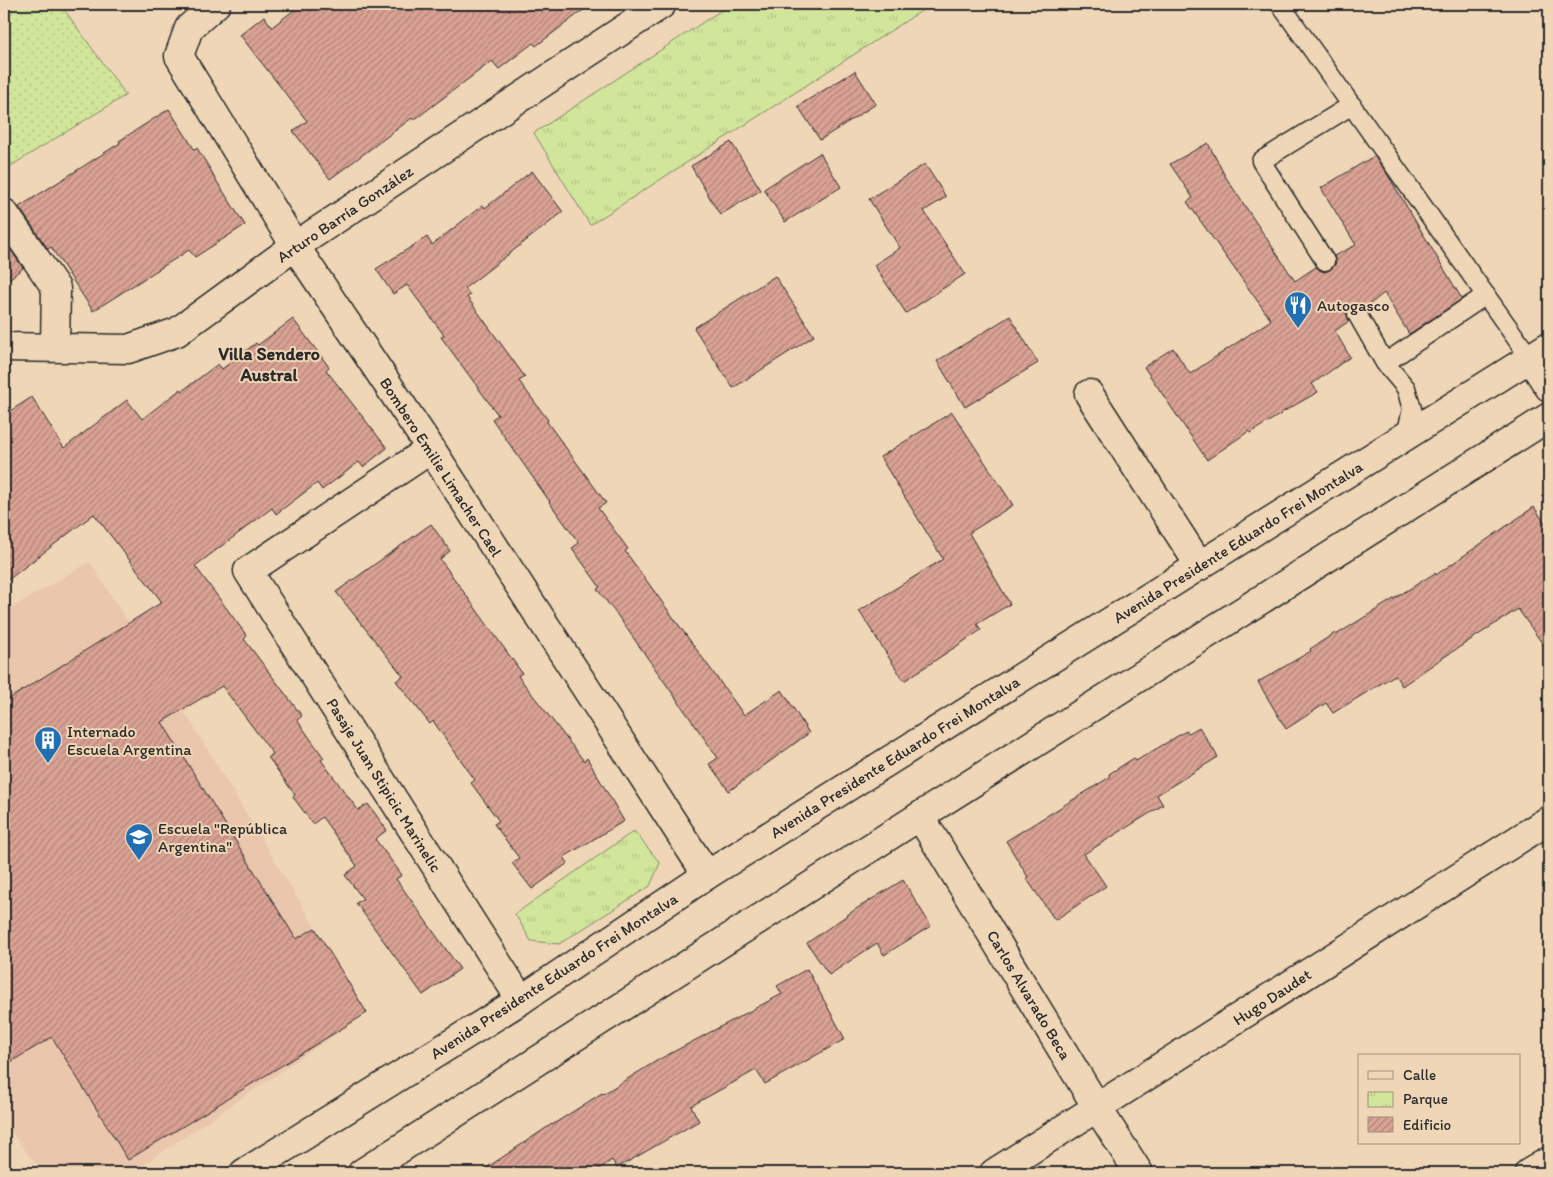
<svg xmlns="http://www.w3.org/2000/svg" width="1553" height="1177" viewBox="0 0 1553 1177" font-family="Itim,sans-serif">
	<defs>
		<pattern id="grass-dots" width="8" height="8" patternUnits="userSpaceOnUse" patternTransform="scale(1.25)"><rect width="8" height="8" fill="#d2e69b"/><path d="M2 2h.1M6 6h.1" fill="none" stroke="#b4c586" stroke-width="1.8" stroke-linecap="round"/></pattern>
		<pattern id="park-tufts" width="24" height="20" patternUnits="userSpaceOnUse" patternTransform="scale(1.25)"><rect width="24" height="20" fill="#d2e69b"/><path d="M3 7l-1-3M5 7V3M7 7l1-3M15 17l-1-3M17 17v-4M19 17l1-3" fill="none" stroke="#b4c586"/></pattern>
		<pattern id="building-hatch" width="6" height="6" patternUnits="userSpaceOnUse" patternTransform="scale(1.25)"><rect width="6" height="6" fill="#daa294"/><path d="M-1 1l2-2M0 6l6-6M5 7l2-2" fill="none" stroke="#b18479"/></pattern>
	</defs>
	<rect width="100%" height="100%" fill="#efd6b7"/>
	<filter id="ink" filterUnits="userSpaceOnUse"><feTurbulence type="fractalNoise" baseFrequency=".02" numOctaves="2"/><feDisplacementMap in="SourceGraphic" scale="10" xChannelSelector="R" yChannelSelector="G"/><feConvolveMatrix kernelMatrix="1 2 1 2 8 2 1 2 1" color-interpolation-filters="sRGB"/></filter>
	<g filter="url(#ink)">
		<path fill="#e9c6ac" d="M90,562L183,709L367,1013L131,1173H43L4,1123V612Z"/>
		<path fill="url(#grass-dots)" stroke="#7e8863" d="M4,4H60L126,95L4,170Z"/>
		<path fill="url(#park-tufts)" stroke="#7e8863" d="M731,4H932L590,225L534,133Z
			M634,831L660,863L650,886L559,944L531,941L515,914Z"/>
		<path fill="url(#building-hatch)" stroke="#2b2b2b" d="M302,4H591L536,46L533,43L499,69L492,61L414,120L412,118L330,179L293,131L307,121L240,35L264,16L272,27Z
			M855,71L876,104L820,140L798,106Z
			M169,109L194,149L197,148L213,174H212L245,225L195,257L189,250L93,311L51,247L48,249L19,207L120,143L119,141Z
			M731,142L761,190L720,215L691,166Z
			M1208,143L1225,176L1295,281L1316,267L1321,271L1325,272L1330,270L1335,265L1336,261L1334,256L1356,245L1321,188L1374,156L1386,172L1462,299L1409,334L1384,293L1365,308L1358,303L1351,305L1348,308L1346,313L1349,321L1335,331L1350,357L1312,384L1318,392L1281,413V414L1250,433L1249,431L1207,460L1144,367L1173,348L1190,374L1271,320L1187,202L1193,198L1170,164Z
			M820,153L841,187L785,222L764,189Z
			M925,164L946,197L924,211L965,274L906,313L874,265L900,248L869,199Z
			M532,171L563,212L465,288L470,295L467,297L525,377L519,381L548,420L547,422L606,503L598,508L628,549L625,551L744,715L782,690L809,733L729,791L709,764L718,758L618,616L597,589L600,587L572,548L579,543L549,502H550L492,419L498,415L441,337L444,335L407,285L393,294L376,269L427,237L432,245L483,205L485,208Z
			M4,240L23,268L4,283Z
			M775,276L814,336L733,388L694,328Z
			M1010,316L1038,363L965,407L937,361Z
			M293,319L329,367L326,370L387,448L363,467L359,462L322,490L317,483L276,514L272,508L195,566L247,636L244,639L302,716L297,720L324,758L321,760L358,810L368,804L387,830L375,839L402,875L396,879L460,969L423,995L356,903L363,899L345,875L357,866L322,817L313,824L293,797L295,795L268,757L273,754L222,686L162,722L296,939L315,928L367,1013L128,1160L52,1037L4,1066V702L162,602L94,514L4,583V415L32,397L64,448L127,400L142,419L181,389L182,391L218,364L222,369L256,343L258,345Z
			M952,412L1013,505L969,533L1010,604L977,624L981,630L904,681L859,611L943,559L880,457Z
			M1534,507L1549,529V653L1518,609L1438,661L1402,686L1395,675L1333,713L1326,703L1286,729L1258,682L1311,651L1310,649L1335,633L1336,635L1435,573L1436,575Z
			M431,524L450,551L440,559L522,673L518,676L584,761L587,758L624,821L564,857L568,863L532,889L512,863L519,858L494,824L499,821L471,783L475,780L433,721L430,724L396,681L403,676L336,592Z
			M1199,727L1218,757L1157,795L1163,805L1084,854L1106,886L1055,920L1026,878L1028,877L1006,841L1110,777L1109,774L1134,758L1136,761L1186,731L1189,733Z
			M903,880L931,926L884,955L877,943L829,975L807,943L856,909Z
			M807,969L845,1039L765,1084L756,1070L691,1106L699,1121L617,1168L612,1160L593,1173H479L552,1124V1125L602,1093L603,1094L658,1060L782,994L777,986Z"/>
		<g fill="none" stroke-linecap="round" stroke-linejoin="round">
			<g stroke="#2b2b2b" stroke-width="21">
				<path id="lane" d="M1280,4L1530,358
					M1325,261L1261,161L1352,105
					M1357,314L1385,363L1406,388L1412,409L1406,436
					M1385,363L1486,295"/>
			</g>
			<g stroke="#2b2b2b" stroke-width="31">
				<path id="street" d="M216,4L189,28L179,56L295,246L431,449L707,875
					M4,213L56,288L55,347
					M4,347L128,349L177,332L295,246L662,4
					M1089,394L1200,566
					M431,449L248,571L521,1000
					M920,816L1098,1109L1139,1173
					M994,1173L1549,820
					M1529,1173L1549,1161"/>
			</g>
			<g stroke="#2b2b2b" stroke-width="31">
				<path id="secondary" d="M1530,358L1549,387
					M244,1173L521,1000L707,875L1549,346
					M362,1173L920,816L1549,417"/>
			</g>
			<use href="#lane" stroke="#efd6b7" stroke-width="18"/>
			<use href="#street" stroke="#efd6b7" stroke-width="28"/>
			<use href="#secondary" stroke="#efd6b7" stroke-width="28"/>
		</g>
	</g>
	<defs>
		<g id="restaurant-pin" transform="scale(1.4375)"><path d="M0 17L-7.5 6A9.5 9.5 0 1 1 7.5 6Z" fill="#1f6fb2" stroke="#efd6b7"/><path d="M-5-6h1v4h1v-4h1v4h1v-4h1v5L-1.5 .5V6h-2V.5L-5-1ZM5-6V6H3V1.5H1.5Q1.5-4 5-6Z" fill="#fff"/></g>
		<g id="building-pin" transform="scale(1.4375)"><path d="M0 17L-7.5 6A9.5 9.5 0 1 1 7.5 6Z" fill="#1f6fb2" stroke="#efd6b7"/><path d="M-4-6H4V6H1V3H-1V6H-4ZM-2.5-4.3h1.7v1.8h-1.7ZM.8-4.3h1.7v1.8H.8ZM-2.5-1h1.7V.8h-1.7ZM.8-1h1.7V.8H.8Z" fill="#fff"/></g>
		<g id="school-pin" transform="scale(1.4375)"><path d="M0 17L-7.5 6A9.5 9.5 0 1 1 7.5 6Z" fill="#1f6fb2" stroke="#efd6b7"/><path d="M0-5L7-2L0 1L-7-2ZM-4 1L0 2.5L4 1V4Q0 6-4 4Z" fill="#fff"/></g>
	</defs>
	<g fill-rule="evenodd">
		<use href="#restaurant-pin" x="1298" y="305"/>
		<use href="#building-pin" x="48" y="740"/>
		<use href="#school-pin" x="139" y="837"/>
	</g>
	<g text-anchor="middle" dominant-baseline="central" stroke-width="4" stroke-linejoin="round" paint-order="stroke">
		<g font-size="16" fill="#2b2b2b" stroke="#efd6b7">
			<text transform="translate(345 214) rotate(-34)">Arturo Barría González</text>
			<text transform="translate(441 467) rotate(57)">Bombero Emilie Limacher Cael</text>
			<text transform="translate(1238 542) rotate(-32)">Avenida Presidente Eduardo Frei Montalva</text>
			<text transform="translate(895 757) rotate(-32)">Avenida Presidente Eduardo Frei Montalva</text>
			<text transform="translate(384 785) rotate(58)">Pasaje Juan Stipicic Marinelic</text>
			<text transform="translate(554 976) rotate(-33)">Avenida Presidente Eduardo Frei Montalva</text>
			<text transform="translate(1029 995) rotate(59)">Carlos Alvarado Beca</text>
			<text transform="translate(1272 997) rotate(-33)">Hugo Daudet</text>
		</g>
		<g font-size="16" fill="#2b2b2b" stroke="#efd6b7" text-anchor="start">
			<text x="1317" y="305">Autogasco</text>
			<text x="67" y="731">Internado<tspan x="67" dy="18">Escuela Argentina</tspan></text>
			<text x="158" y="828">Escuela "República<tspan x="158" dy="18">Argentina"</tspan></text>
		</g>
		<g font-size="18" font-weight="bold" fill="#2b2b2b" stroke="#efd6b7">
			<text x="269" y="354">Villa Sendero<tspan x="269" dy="21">Austral</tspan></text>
		</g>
	</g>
	<rect width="1553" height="1177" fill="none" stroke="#efd6b7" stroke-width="20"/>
	<rect x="10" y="10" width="1533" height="1157" fill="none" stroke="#2b2b2b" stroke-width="2" filter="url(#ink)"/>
	<rect x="1358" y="1054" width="162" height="90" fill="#efd6b7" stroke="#a1927f"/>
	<rect x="1368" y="1071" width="25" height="8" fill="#efd6b7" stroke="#a1927f"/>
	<text x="1403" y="1080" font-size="15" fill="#2b2b2b">Calle</text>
	<rect x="1368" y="1092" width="25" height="15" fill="url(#park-tufts)" stroke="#a1927f"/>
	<text x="1403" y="1104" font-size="15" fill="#2b2b2b">Parque</text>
	<rect x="1368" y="1117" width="25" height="15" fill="url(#building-hatch)" stroke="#a1927f"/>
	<text x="1403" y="1130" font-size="15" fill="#2b2b2b">Edificio</text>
</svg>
